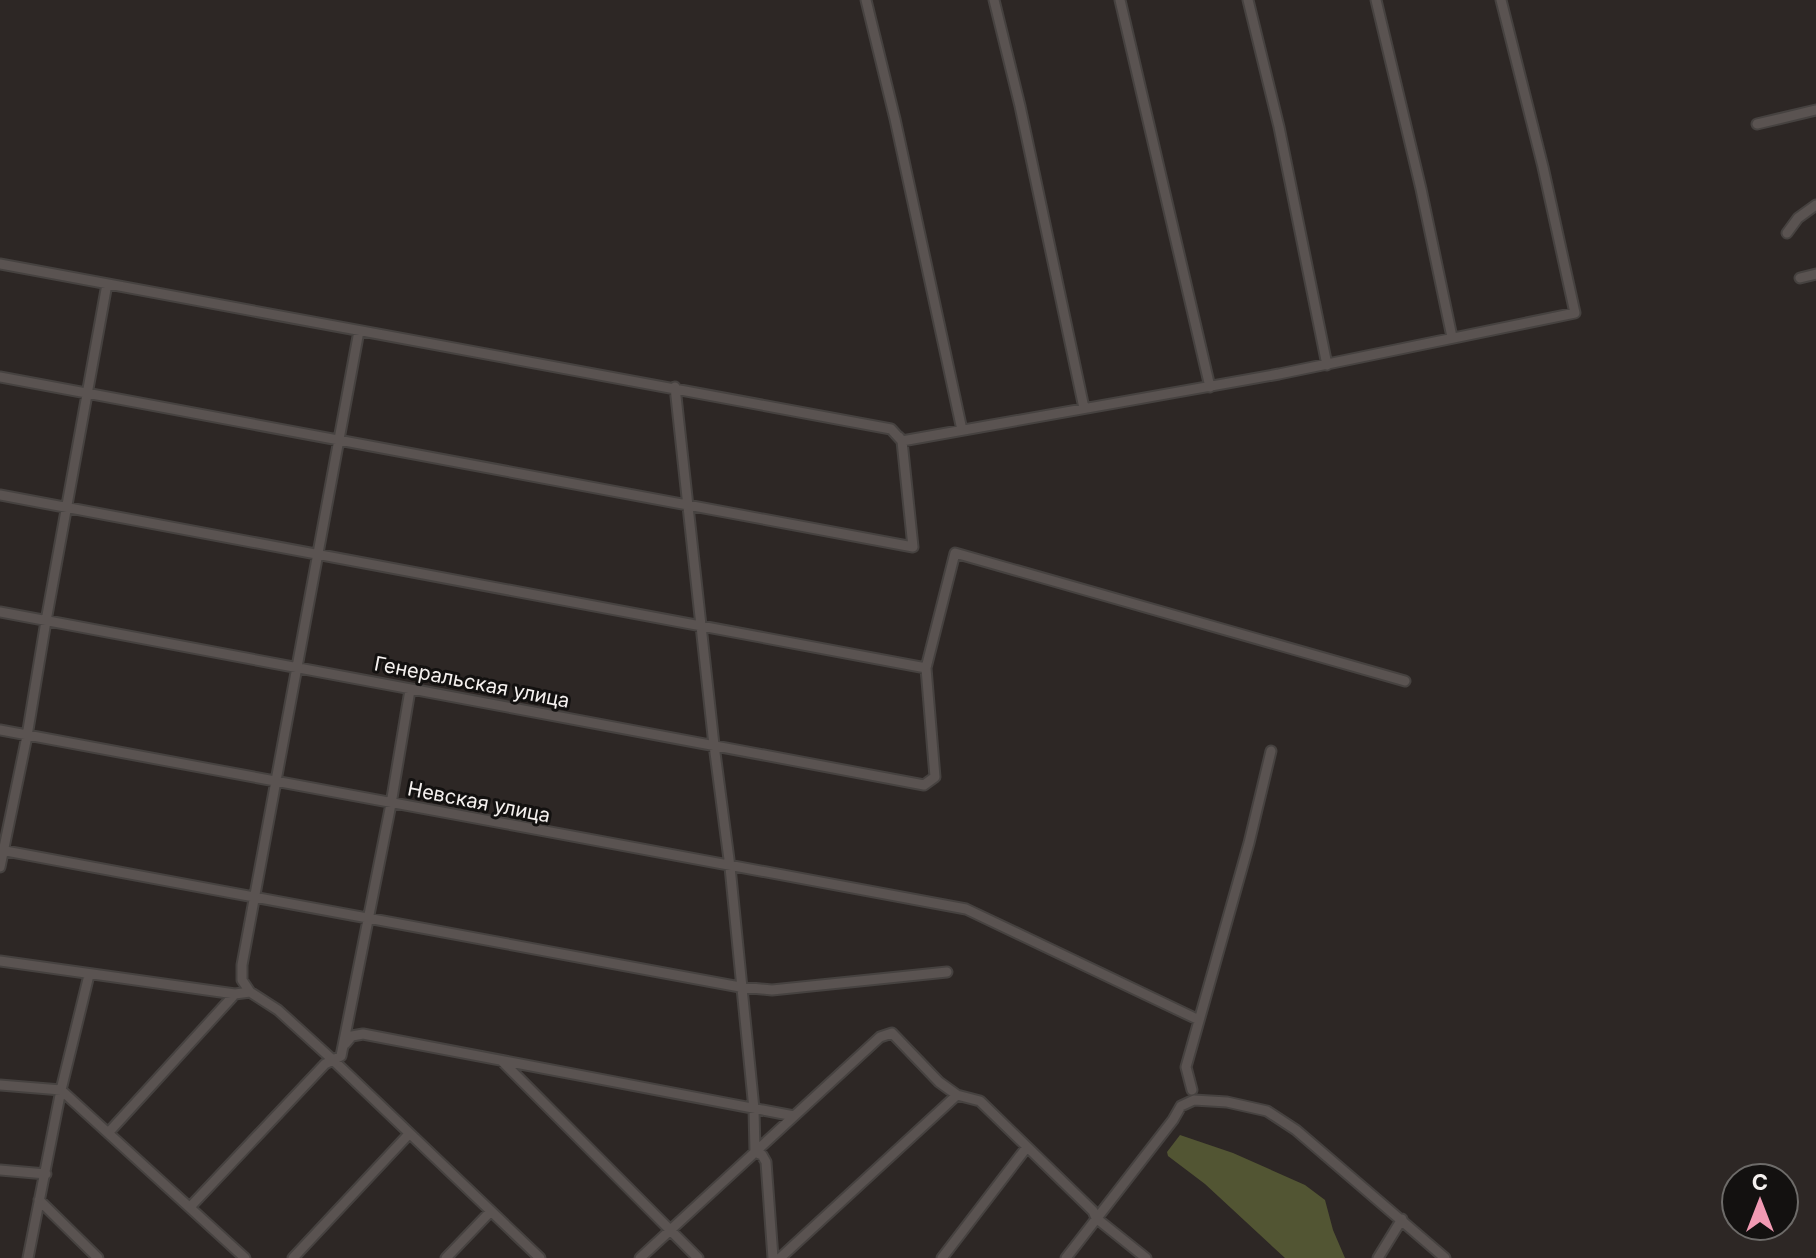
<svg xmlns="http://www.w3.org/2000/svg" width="1816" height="1258" viewBox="0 0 1816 1258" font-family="Inter,sans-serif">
	<rect width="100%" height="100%" fill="#2d2725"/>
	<path fill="#525533" d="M1180,1135L1233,1153L1305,1185L1325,1200L1333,1230L1345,1258H1285L1205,1184L1168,1156L1167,1152Z"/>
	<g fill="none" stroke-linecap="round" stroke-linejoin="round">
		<g stroke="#464240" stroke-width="13">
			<path id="street" d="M866,0L895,119L962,430
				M994,0L1020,106L1084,408
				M1120,0L1210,387
				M1248,0L1279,127L1327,365
				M1376,0L1421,189L1452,337
				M1757,124L1816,110
				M1787,233L1798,218L1816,205
				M0,264L891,429L902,441L1279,374L1575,313L1543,167L1501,0
				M1800,278L1816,274
				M0,377L913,547L902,441L899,437
				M675,387L714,745L730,867L754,1109L755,1152L762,1155L766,1162L773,1258
				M0,495L926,668
				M0,612L924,785L935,777L926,668L955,553L1405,681
				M0,730L966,909L1199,1020
				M0,850L740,987L772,990L947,972
				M0,867L27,736L46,621L107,284
				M0,961L235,994L250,992L278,1010L334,1061L540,1258
				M250,992L242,980V965L359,331
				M345,1044L352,1036L363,1034L794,1116
				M502,1061L698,1258
				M0,1085L61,1090L245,1258
				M1192,1090L1186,1067L1249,843L1271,751
				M109,1132L235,994
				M0,1170L46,1174
				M39,1200L98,1258
				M190,1207L325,1064L341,1056L391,804L410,690
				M28,1258L61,1090L89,975
				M293,1258L409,1134
				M446,1258L491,1211
				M640,1258L880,1037L892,1033L939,1082L957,1095L980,1101L1093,1211L1096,1218L1146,1258
				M780,1258L957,1095
				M942,1258L1027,1147
				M1066,1258L1173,1120L1181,1106L1194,1100L1227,1102L1267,1111L1296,1130L1445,1258
				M1378,1258L1402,1219"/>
		</g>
		<use href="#street" stroke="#5a5351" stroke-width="9"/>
	</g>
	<g text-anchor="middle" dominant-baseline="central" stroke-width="6" stroke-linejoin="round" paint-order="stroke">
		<g font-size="20" fill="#f5f1ef" stroke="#131110">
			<text transform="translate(472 682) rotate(11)">Генеральская улица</text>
			<text transform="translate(479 802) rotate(11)">Невская улица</text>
		</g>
	</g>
	<g transform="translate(1760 1202)"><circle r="38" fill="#131110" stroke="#6d6b69" stroke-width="2"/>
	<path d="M0-6L14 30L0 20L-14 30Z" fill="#f19ab3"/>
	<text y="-12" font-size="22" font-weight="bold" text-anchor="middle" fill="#f5f1ef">С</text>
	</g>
</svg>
